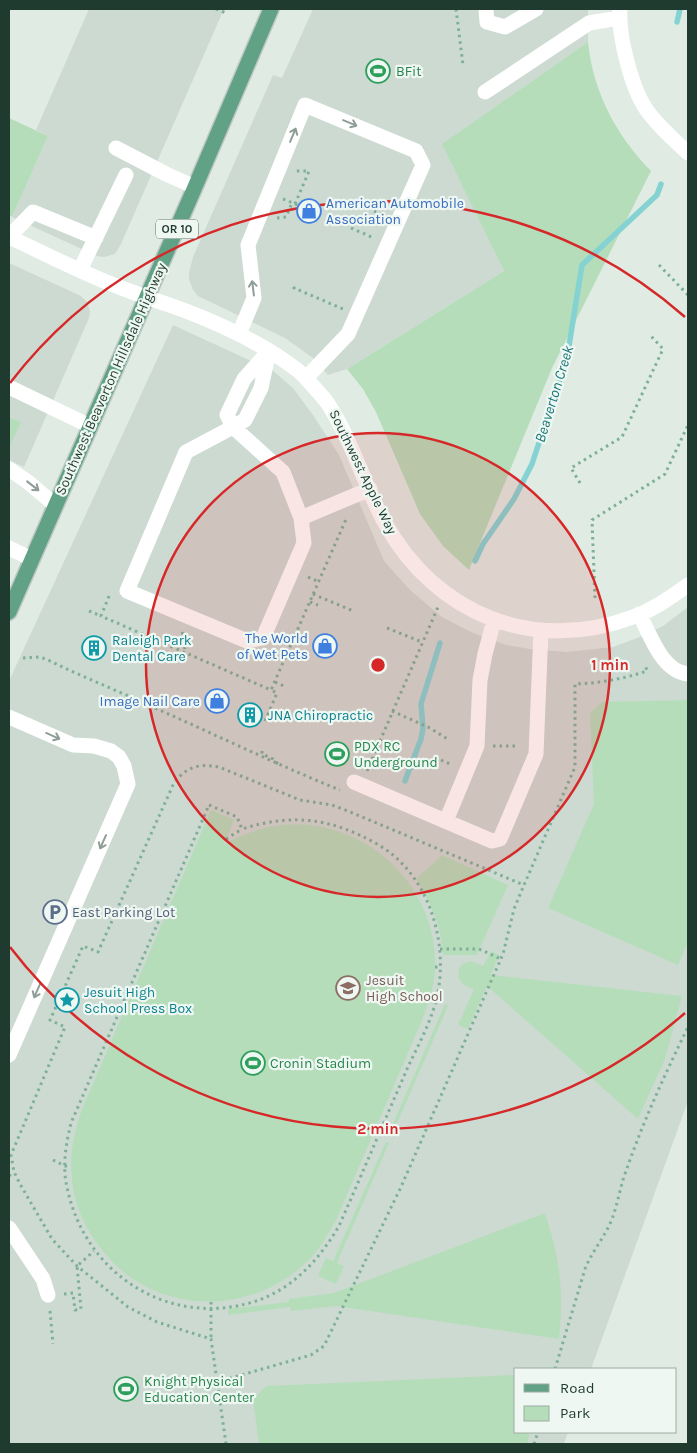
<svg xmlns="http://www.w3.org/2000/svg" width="697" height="1453" viewBox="0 0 697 1453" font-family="Karla,sans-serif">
	<rect width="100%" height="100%" fill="#dfebe3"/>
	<path fill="#cddad2" d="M89,9H224L121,244L115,254L104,257L97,256L12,217L48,136L36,130Z
		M313,9H588V42L443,144L504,271L347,369L328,375L313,358L285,338L198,296L193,290L189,279V273L193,257L273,75L282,78Z
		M9,263L81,296L87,302L90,311L89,318L24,467L9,460Z
		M173,325L273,371L293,388L313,415L339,455L384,561L410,590L442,617L473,633L506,645L530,649L567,652L613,647L640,637L663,626L688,607V1101L591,1369H516V1432H568L564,1444H9V681Z"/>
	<path fill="#b6ddba" d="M588,42C593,92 616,135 651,171L552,368L469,570L443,546L420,514L376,412L363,389L347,369L504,271L442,144Z
		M9,118L48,136L12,217L9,215Z
		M9,417L21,422L9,448Z
		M688,700V942L678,965L548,908L594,804L590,713L602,702Z
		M211,810L234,820L224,844C242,835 260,827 281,825C364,816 440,886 435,970C434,987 429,1002 423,1018L337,1218C329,1232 322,1247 310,1259C255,1315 161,1317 108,1257C89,1236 74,1208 72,1179C69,1155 74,1132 82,1109Z
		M442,855L508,885L477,955H443C442,927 431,903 416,879Z
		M491,951L499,955L491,975L682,996L665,1059L638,1119L487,986L468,1029L458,1025L474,989C470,988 466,986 463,984C455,977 458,963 468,962C474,961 478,964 483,966Z
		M445,1004L448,1006L395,1128L392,1126Z
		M386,1142L389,1143L337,1263L344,1266L336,1284L318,1276L326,1258L333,1261Z
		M545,1213C560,1260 564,1290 559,1339L336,1306L291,1311L290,1307L228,1315V1309L289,1302V1299L334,1293Z
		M516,1375V1432H530L527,1444H259L253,1400L266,1386Z"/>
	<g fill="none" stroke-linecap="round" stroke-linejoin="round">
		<path stroke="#84d3d2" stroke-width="5.5" d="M677,22L680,9
			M475,561L483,544L514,499L532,464L567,358L582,265L657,195L661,184
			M405,781L421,739L423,728L421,704L440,643"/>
		<g stroke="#c0c8c5" stroke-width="18">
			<path id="major" d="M9,612L195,187L271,9"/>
		</g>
		<path stroke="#7eb098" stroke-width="3" stroke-dasharray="2.5 4" stroke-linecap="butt" d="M216,9L226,13
			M456,9L463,65
			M283,199L300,206
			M295,204L309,171H295
			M374,211L382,214
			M277,218L286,217L292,203
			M351,228L374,238
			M659,265L688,295
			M295,287L294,288L343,309
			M580,483L571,468L622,437L663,349L649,334
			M308,577L319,582
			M313,594L353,611
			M109,596L101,616L271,690L347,517
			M595,598L592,520L665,474L688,425
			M310,602L318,605
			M89,611L101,616
			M387,628L422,642
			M183,632L178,644L185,648L184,652
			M295,637L302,640
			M23,658L39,657L46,659C82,677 119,691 155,708C216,735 278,765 340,790
			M275,682L286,687
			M392,711L430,728L449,740
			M265,721L277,693L271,690
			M493,746H519
			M262,751V754L273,759L278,764
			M441,760L452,765
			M367,771L438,607
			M209,805L237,817L242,829C292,813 331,818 377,844C427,872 448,938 438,992C433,1019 418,1045 407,1069C384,1122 362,1174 339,1226C319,1260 292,1290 253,1302C168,1328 84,1273 67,1187C62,1167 66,1143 71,1123Z
			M226,839L242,829
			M440,949H479L501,959
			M435,967H441
			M53,1160L65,1166H71
			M9,1176L14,1172
			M64,1294L73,1293L75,1310L81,1309L77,1266L94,1251
			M211,1302V1339
			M50,1311L53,1344
			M555,1369L585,1269C592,1251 605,1237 612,1219C618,1203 620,1187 626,1171C643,1122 665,1074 688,1027
			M217,1382L311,1355L324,1346L401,1187L503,954L514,909L524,885
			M226,1444L211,1339L157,1322L128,1307L77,1266L52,1239L20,1184L14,1172L11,1155L65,1027L50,1020L83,946L98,952L173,785C185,767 198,763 219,767L300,800L332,805L348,811L524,885L575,767V684C600,683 623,679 647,671L645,664
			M534,1444L538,1432"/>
		<path stroke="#fff" stroke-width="15" d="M486,9L487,22L505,27L536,9
			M620,9C618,34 631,87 646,109C655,123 675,141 688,153
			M485,92L589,23L619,18
			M116,148L166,174L195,187
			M9,237C44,253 78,271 114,285C138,295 162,302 186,311C225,326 263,344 296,369C303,374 308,381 314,387C319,393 326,400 330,407C353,443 364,485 385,523C436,615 534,654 633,617C653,610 671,597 688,585
			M9,237L33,212L96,238
			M80,270L126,175
			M239,334L254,298L248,245L305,105L416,151L423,165L348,334L306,378
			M269,351L261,388L245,420L233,427L227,415L244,379Z
			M9,387L90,426
			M233,427L283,472L301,518L304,543L263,638L247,641L127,591L186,452Z
			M9,469L28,482L55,505
			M301,518L370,489
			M9,548L32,559
			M639,614C651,635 661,671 688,674
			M9,717L73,745L94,746L111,751L119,757L124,766L128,784L9,1055
			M354,782L492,841L500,839L536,754L541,630
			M446,821L477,746L480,680L485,654L494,620
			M9,1228L43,1279L48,1295"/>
		<use href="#major" stroke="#61a287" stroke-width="15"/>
	</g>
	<defs><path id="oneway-shaft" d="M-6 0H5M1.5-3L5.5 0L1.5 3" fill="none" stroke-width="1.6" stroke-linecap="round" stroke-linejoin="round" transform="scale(1.25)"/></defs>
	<g stroke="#8f9d97">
		<use href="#oneway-shaft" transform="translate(350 123) rotate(23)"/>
		<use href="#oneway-shaft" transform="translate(293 135) rotate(-67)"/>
		<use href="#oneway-shaft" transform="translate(253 288) rotate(-97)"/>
		<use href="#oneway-shaft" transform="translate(33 486) rotate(38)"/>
		<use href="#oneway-shaft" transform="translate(53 736) rotate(24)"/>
		<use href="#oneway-shaft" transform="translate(103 842) rotate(114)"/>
		<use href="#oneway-shaft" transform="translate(37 991) rotate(114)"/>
	</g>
	<circle cx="378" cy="665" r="232" fill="#d62828" fill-opacity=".12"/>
	<g fill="none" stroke="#d62828" stroke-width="2.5">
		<circle cx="378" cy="665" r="232"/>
		<path d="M685 1013A464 464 0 0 1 10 947M10 383A464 464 0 0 1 685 317"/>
	</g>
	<defs>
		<g id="stadium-ring" transform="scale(1.25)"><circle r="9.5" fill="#eff7f2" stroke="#2e9e5b" stroke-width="1.5"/><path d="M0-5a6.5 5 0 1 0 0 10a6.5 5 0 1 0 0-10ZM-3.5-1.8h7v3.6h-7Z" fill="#2e9e5b"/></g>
		<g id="shop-ring" transform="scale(1.25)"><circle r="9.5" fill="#eff7f2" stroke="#3f7fe0" stroke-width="1.5"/><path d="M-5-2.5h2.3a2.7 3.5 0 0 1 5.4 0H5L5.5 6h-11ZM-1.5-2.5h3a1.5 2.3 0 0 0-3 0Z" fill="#3f7fe0"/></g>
		<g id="building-ring" transform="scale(1.25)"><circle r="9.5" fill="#eff7f2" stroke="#0f9aa8" stroke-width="1.5"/><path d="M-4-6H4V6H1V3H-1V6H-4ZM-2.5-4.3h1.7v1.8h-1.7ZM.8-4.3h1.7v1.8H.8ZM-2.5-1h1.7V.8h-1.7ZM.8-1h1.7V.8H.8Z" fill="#0f9aa8"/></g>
		<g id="parking-ring" transform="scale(1.25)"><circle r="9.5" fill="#eff7f2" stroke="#5c6f8a" stroke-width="1.5"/><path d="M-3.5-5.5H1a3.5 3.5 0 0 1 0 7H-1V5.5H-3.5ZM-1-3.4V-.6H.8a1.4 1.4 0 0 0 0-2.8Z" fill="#5c6f8a"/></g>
		<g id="school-ring" transform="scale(1.25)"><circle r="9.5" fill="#eff7f2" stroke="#8d6e63" stroke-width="1.5"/><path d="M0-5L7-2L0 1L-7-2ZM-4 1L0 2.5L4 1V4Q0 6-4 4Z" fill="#8d6e63"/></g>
		<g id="sight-ring" transform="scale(1.25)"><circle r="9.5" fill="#eff7f2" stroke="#0f9aa8" stroke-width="1.5"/><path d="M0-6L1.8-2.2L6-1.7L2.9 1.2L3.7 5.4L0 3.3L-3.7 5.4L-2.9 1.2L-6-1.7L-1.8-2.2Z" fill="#0f9aa8"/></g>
	</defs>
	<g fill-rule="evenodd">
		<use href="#stadium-ring" x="378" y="71"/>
		<use href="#shop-ring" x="309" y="211"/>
		<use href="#shop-ring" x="325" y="646"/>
		<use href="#building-ring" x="94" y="648"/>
		<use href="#shop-ring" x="217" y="701"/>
		<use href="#building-ring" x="250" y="715"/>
		<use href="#stadium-ring" x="337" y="754"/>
		<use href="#parking-ring" x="55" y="912"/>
		<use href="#school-ring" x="348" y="988"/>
		<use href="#sight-ring" x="67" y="1000"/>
		<use href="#stadium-ring" x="253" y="1063"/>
		<use href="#stadium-ring" x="126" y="1389"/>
	</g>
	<g text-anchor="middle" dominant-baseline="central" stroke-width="4.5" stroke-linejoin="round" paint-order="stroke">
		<rect fill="#eff7f2" stroke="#5d736a" stroke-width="1" x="156" y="219.5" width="42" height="19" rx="4"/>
		<g font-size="12" font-weight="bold" fill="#1f3b2f">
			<text x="177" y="229">OR 10</text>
		</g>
		<g font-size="14" fill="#27864d" stroke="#eff7f2" text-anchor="start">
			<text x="396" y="71">BFit</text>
			<text x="354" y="746">PDX RC<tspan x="354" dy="16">Underground</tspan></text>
			<text x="270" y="1063">Cronin Stadium</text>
			<text x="144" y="1381">Knight Physical<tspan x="144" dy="16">Education Center</tspan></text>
		</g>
		<g font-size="14" fill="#366cbe" stroke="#eff7f2" text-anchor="end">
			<text x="326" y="203" text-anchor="start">American Automobile<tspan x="326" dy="16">Association</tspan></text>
			<text x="308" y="638">The World<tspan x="308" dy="16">of Wet Pets</tspan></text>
			<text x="200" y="701">Image Nail Care</text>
		</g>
		<g font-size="14" fill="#1f3b2f" stroke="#eff7f2">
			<text transform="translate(111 379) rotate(-66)">Southwest Beaverton Hillsdale Highway</text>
			<text transform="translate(363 472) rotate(64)">Southwest Apple Way</text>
		</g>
		<g font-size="14" fill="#0d838f" stroke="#eff7f2" text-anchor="start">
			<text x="112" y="640">Raleigh Park<tspan x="112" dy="16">Dental Care</tspan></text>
			<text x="268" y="715">JNA Chiropractic</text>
			<text x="84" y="992">Jesuit High<tspan x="84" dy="16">School Press Box</tspan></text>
		</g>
		<g font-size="14" fill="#4e5e75" stroke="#eff7f2" text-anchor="start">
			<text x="72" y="912">East Parking Lot</text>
		</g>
		<g font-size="14" fill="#785e54" stroke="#eff7f2" text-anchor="start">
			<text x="366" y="980">Jesuit<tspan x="366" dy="16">High School</tspan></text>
		</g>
		<g font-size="15" font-style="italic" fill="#187879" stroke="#eff7f2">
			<text transform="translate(554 394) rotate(-73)">Beaverton Creek</text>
		</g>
	</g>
	<circle cx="378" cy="665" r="8" fill="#d62828" stroke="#eff7f2" stroke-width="2.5"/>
	<g font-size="15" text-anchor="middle" font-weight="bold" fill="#d62828" stroke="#eff7f2" stroke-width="4.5" stroke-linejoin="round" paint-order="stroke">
		<text x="610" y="670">1 min</text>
		<text x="378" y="1134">2 min</text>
	</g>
	<rect width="697" height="1453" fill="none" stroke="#1f3b2f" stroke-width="20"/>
	<rect x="514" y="1368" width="162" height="65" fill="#eff7f2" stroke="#9caca4"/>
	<rect x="524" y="1384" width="25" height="8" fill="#61a287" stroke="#9caca4"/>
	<text x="560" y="1393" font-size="15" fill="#1f3b2f">Road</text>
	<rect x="524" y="1406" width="25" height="15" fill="#b6ddba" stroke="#9caca4"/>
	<text x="560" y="1418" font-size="15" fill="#1f3b2f">Park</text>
</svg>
